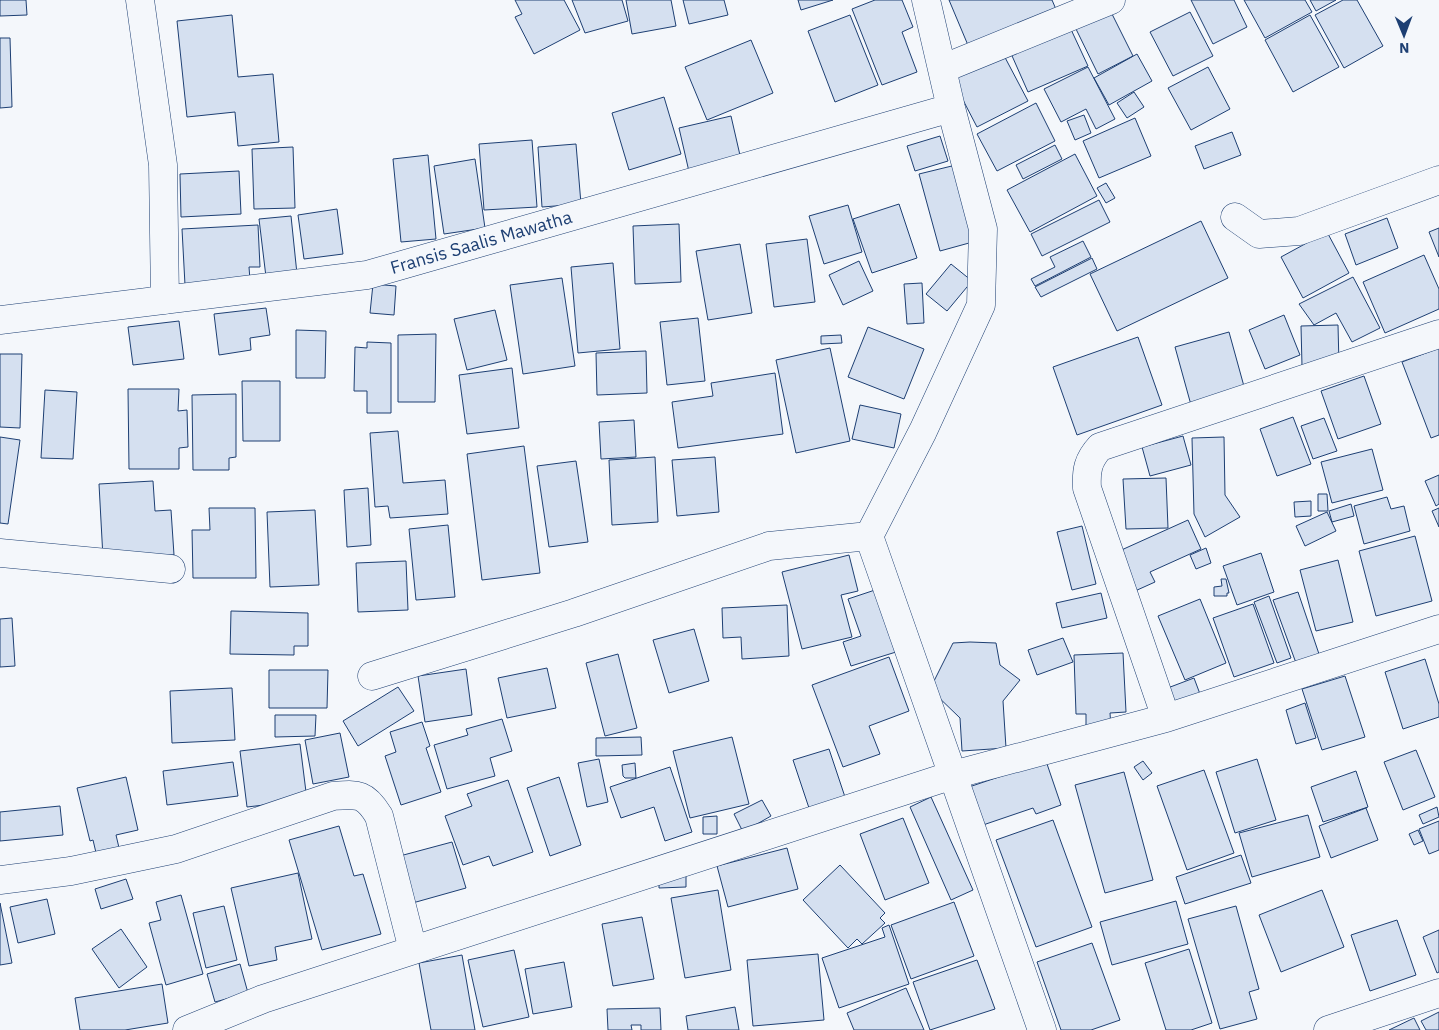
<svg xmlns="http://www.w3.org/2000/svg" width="1439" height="1030" viewBox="0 0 1439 1030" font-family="'IBM Plex Sans',sans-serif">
	<rect width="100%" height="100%" fill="#f4f7fb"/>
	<path fill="#d5e0f0" stroke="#1d3f73" d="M0,0H26L27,15L0,16Z
		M515,0H564L580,30L534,54L515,17L522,14Z
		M572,0H622L628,21L585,33Z
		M626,0H671L676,26L632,34Z
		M683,0H724L728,15L689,24Z
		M798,0H833L801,10Z
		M875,0H902L913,27L902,32L917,72L882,85L852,9Z
		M949,0H1052L1058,14L970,50Z
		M1191,0H1234L1247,27L1213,44Z
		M1244,0H1305L1312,12L1265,38Z
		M1310,0H1336L1316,11Z
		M1343,0H1357L1383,46L1344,68L1315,15Z
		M1111,12L1133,56L1098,74L1076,29Z
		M1190,12L1213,56L1173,76L1150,32Z
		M232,15L238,77L273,74L279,142L238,146L235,112L187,117L177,21Z
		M850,15L878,85L835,102L808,31Z
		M1310,15L1339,67L1293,92L1265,40Z
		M1068,23L1088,66L1028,92L1009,49Z
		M0,38H10L12,107L0,108Z
		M751,40L773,93L707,120L685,67Z
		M1000,48L1028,101L977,127L949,73Z
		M1137,54L1152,81L1109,105L1094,78Z
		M1088,67L1115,119L1096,129L1086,109L1061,122L1044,89Z
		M1208,67L1230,109L1191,130L1168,88Z
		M1134,92L1144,107L1127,118L1117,103Z
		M664,97L681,154L629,170L612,113Z
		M1036,103L1055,141L997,171L977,134Z
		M1084,115L1091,133L1075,140L1067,121Z
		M731,116L742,164L690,176L679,128Z
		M1135,118L1151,156L1099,178L1083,141Z
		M1232,132L1241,155L1204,169L1195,146Z
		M940,136L948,161L915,171L907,146Z
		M532,140L537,207L484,210L479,144Z
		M576,144L581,204L542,207L538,147Z
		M1055,145L1062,159L1023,179L1016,165Z
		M293,147L295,208L254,209L252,149Z
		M1075,154L1097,196L1030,232L1007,190Z
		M428,155L436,239L401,242L393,159Z
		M475,159L485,228L444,234L434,166Z
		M960,164L980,240L940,251L919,174Z
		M239,171L241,214L181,217L180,174Z
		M1106,183L1115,198L1106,203L1097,188Z
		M1099,200L1110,222L1042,256L1031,234Z
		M899,204L917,258L872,273L853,219Z
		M848,205L862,252L824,264L809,216Z
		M337,209L343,254L304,259L298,215Z
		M291,216L297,274L266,277L259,219Z
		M1387,218L1398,248L1356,265L1345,234Z
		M1201,221L1228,278L1117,331L1090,274Z
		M679,224L681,282L635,284L633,226Z
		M258,225L260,267H249L250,280L185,285L182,229Z
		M1439,228V257L1429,232Z
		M1327,232L1349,273L1303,298L1281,257Z
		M807,239L815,302L774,307L766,244Z
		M1083,241L1091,257L1035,286L1031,279L1055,267L1050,257Z
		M740,244L752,313L708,320L696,251Z
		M1424,255L1439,289V309L1385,333L1363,282Z
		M1092,258L1097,269L1041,297L1035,287Z
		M859,261L873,291L843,305L829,275Z
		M613,263L620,349L578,353L571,267Z
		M951,264L972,281L947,311L926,294Z
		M1353,277L1380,328L1352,342L1336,313L1314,325L1299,304Z
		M562,278L575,366L523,374L510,285Z
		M922,283L924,323L907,324L904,284Z
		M373,284L396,286L394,315L370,313Z
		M266,308L270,335L250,338L251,350L219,355L214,314Z
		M495,310L507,360L467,370L454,319Z
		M1284,315L1300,355L1265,369L1249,330Z
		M698,318L705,381L667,385L660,322Z
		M179,321L184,359L133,365L128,327Z
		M1338,325L1339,365L1302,366L1301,326Z
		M868,327L924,349L904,399L848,377Z
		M296,330L326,331L325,378H296Z
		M1229,332L1245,390L1191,405L1175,347Z
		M436,334L435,402H398V335Z
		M841,335L842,343L821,344V336Z
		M1138,337L1162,405L1077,435L1053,367Z
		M367,342L391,343V413H367V391H354L355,347L367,348Z
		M830,348L850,441L796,453L776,360Z
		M1439,348V435L1431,438L1402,362Z
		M646,351L647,393L597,395L596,353Z
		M0,354H22L20,428L0,427Z
		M512,368L519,428L467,434L459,375Z
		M775,373L783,434L678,448L672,402L713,396L711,383Z
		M1364,376L1381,424L1338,439L1321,391Z
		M242,381H280V441H243Z
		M128,389H179L178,411L187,410L188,447L179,448V469H129Z
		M45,390L77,392L73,459L41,458Z
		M236,394V457L229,458V470H193L192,395Z
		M860,405L901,414L894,448L852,439Z
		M1293,417L1311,464L1277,476L1260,429Z
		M1324,418L1337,451L1313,459L1301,426Z
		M634,420L636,457L601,459L599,422Z
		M398,431L403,483L445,480L448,514L390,518L388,506L375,507L370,433Z
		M1183,436L1191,465L1150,476L1142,447Z
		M0,437L20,440L8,524L0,523Z
		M1224,437L1225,495L1240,517L1205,537L1194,514L1192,438Z
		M524,446L540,573L482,580L467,454Z
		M1372,449L1383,490L1332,503L1321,462Z
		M655,457L658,522L612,525L609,460Z
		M715,457L719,512L677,516L672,460Z
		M576,461L588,542L549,547L537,466Z
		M1439,475V504L1436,506L1425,481Z
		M1166,478L1168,528L1126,529L1123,479Z
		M153,481L155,511L171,510L174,555L103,558L99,484Z
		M368,488L371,545L347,547L344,490Z
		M1318,494H1327L1328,511H1318Z
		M1387,497L1391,509L1404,506L1410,531L1364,544L1354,506Z
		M1311,501V516L1295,517L1294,502Z
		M1351,504L1354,516L1332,522L1329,511Z
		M209,508H255L256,578H193L192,530H210Z
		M1439,508V527L1432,511Z
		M315,510L319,585L270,587L267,512Z
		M1327,512L1336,531L1305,546L1296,526Z
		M1188,520L1201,549L1150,572L1155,582L1135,591L1117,552Z
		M448,525L455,597L416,600L409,529Z
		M1082,526L1096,584L1072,590L1057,532Z
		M1415,536L1432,601L1376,616L1359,551Z
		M1206,548L1211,563L1196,569L1190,555Z
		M1261,553L1274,592L1237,605L1223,566Z
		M849,555L858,591L841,595L852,637L802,649L782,572Z
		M1338,560L1353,622L1316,631L1300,570Z
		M406,561L408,610L358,612L356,563Z
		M1221,579H1226L1229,593H1227V596H1214V587L1222,586Z
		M875,590L896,652L851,666L843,642L861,636L848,599Z
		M1298,592L1319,654L1296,663L1273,600Z
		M1101,593L1107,618L1062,628L1056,603Z
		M1269,596L1291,658L1277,663L1254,602Z
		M1200,599L1226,663L1185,680L1158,616Z
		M1253,604L1274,663L1234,677L1213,618Z
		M787,605L789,656L742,659L741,637L723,638L722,608Z
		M231,611L308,613V646H294V655L230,654Z
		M12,618L15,666L0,667V619Z
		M694,629L709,681L669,693L653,640Z
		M1063,638L1073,662L1037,675L1028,650Z
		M970,642L996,643L1000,665L1020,680L1003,701L1006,748L962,751L960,718L930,689L953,643Z
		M1123,653L1126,712L1110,713L1111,728L1086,729V714H1076L1074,655Z
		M618,654L637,728L605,736L586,663Z
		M889,657L909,711L869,726L880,754L843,767L812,685Z
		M1425,659L1439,704V717L1403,729L1385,672Z
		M547,668L556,708L507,718L498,678Z
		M466,669L472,715L425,722L418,676Z
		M269,670H328L327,708H269Z
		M1345,676L1365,737L1322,750L1302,689Z
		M1194,678L1200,694L1171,705L1165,689Z
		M398,687L414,711L358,746L343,721Z
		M232,688L235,740L172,743L170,691Z
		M1305,703L1316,738L1296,744L1286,710Z
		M275,715H316L315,736L275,737Z
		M502,719L512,751L490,758L495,776L447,789L434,745L468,735L466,729Z
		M422,722L430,746L426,748L441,792L401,805L385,756L396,752L390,732Z
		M340,733L349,777L313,784L305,740Z
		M641,737L642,755L596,756V738Z
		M732,737L749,804L690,818L673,751Z
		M300,744L307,800L247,807L240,751Z
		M829,749L846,800L810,811L793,760Z
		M1416,750L1435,797L1403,810L1384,762Z
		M599,759L608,802L587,807L578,763Z
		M1257,759L1276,820L1235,833L1216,772Z
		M1046,761L1061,805L1036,814L1033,808L983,825L969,787Z
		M1143,761L1152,773L1143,780L1134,767Z
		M233,762L238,796L167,805L163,771Z
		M635,763L636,778H625L623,776L622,765Z
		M670,767L692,832L665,841L654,807L621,818L610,787Z
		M1204,770L1234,853L1187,870L1157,786Z
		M1356,771L1368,807L1323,822L1311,787Z
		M1124,772L1153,880L1105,893L1075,785Z
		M126,777L138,830L116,835L120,852L97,857L93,840L90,841L77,788Z
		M559,777L581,845L550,856L527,788Z
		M508,780L533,852L493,866L489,856L463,865L445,816L472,806L467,794Z
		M931,797L973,890L951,900L910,807Z
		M762,800L771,816L743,832L734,814Z
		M60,806L63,835L0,841V812Z
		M1437,807L1439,817L1423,824L1419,815Z
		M1366,808L1378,840L1331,858L1319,826Z
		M1308,815L1320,857L1252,877L1239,833Z
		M717,816V834H703V817Z
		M903,818L929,883L885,900L860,834Z
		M1053,820L1092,927L1036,947L996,840Z
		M1439,821V850L1429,854L1419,829Z
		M339,826L354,876L363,874L381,934L322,950L289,840Z
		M1418,830L1423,841L1414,845L1409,834Z
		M452,842L466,888L409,904L396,857Z
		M787,848L798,889L728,907L717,866Z
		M1241,855L1251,883L1185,904L1176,877Z
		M840,865L885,913L880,918L885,923L862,944L857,939L848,948L803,900Z
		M298,873L312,939L275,947L277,960L249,966L231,888Z
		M686,876V887L659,888V878Z
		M126,879L133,899L101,909L95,889Z
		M718,890L731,970L685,978L671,898Z
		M1322,890L1344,947L1281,972L1259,915Z
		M181,895L203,974L166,985L149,923L161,920L156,902Z
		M47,899L55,934L18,943L10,907Z
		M1176,901L1188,944L1112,965L1100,922Z
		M954,902L974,956L911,979L891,925Z
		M0,903L12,963L0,965Z
		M224,906L237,960L206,968L193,913Z
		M1236,906L1259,989L1249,992L1257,1019L1220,1029L1188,919Z
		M642,917L654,979L613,986L602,924Z
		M1397,920L1416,975L1370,991L1351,935Z
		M889,925L909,984L839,1008L822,958L885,937L882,928Z
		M121,929L147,967L119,988L92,949Z
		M1439,930V972L1437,973L1423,937Z
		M1092,943L1120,1020L1091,1030H1061L1037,962Z
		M1189,949L1212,1023L1191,1030H1166L1145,963Z
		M514,950L529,1017L483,1027L468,960Z
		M818,954L824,1020L753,1026L747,960Z
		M462,955L475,1030H431L419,963Z
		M977,960L995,1009L930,1030L913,982Z
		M564,962L572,1007L533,1014L525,969Z
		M240,964L248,993L215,1002L207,974Z
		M162,984L168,1023L125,1030H80L75,998Z
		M906,988L924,1030H854L847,1013Z
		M735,1007L739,1030H688L686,1016Z
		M660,1008L661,1030H641V1025H631L632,1030H608L607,1009Z
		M1439,1012V1030H1426L1421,1021Z
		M1414,1018L1420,1030H1389Z"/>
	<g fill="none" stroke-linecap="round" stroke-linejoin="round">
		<g stroke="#1d3f73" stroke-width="29">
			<path id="minor" d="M140,0L163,165L165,300
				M926,0L951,108L983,229L981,305L923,431L869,536L1042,1030
				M942,69L1111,0
				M1235,217L1259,234L1299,231L1439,180
				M0,320L367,275L951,108
				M0,553L171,569
				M372,676L574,613L769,546L869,536
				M1166,718L1087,488C1086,470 1088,460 1100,447L1439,334
				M0,880L71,871L176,849L333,796C358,794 365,793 379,816L413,950
				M187,1030L263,999L953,775L1166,718L1439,629
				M1328,1030L1439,993"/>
		</g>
		<use href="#minor" stroke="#f4f7fb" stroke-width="28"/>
	</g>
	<g text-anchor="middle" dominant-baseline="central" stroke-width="4" stroke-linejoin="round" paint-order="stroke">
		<g font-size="18" fill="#1d3f73" stroke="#f4f7fb">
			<text transform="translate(481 242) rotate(-16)">Fransis Saalis Mawatha</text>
		</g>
	</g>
	<g transform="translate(1404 35) rotate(179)" stroke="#f4f7fb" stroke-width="4" paint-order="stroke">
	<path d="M0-4L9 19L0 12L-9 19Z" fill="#1d3f73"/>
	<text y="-8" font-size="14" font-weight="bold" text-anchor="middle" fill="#1d3f73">N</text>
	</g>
</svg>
